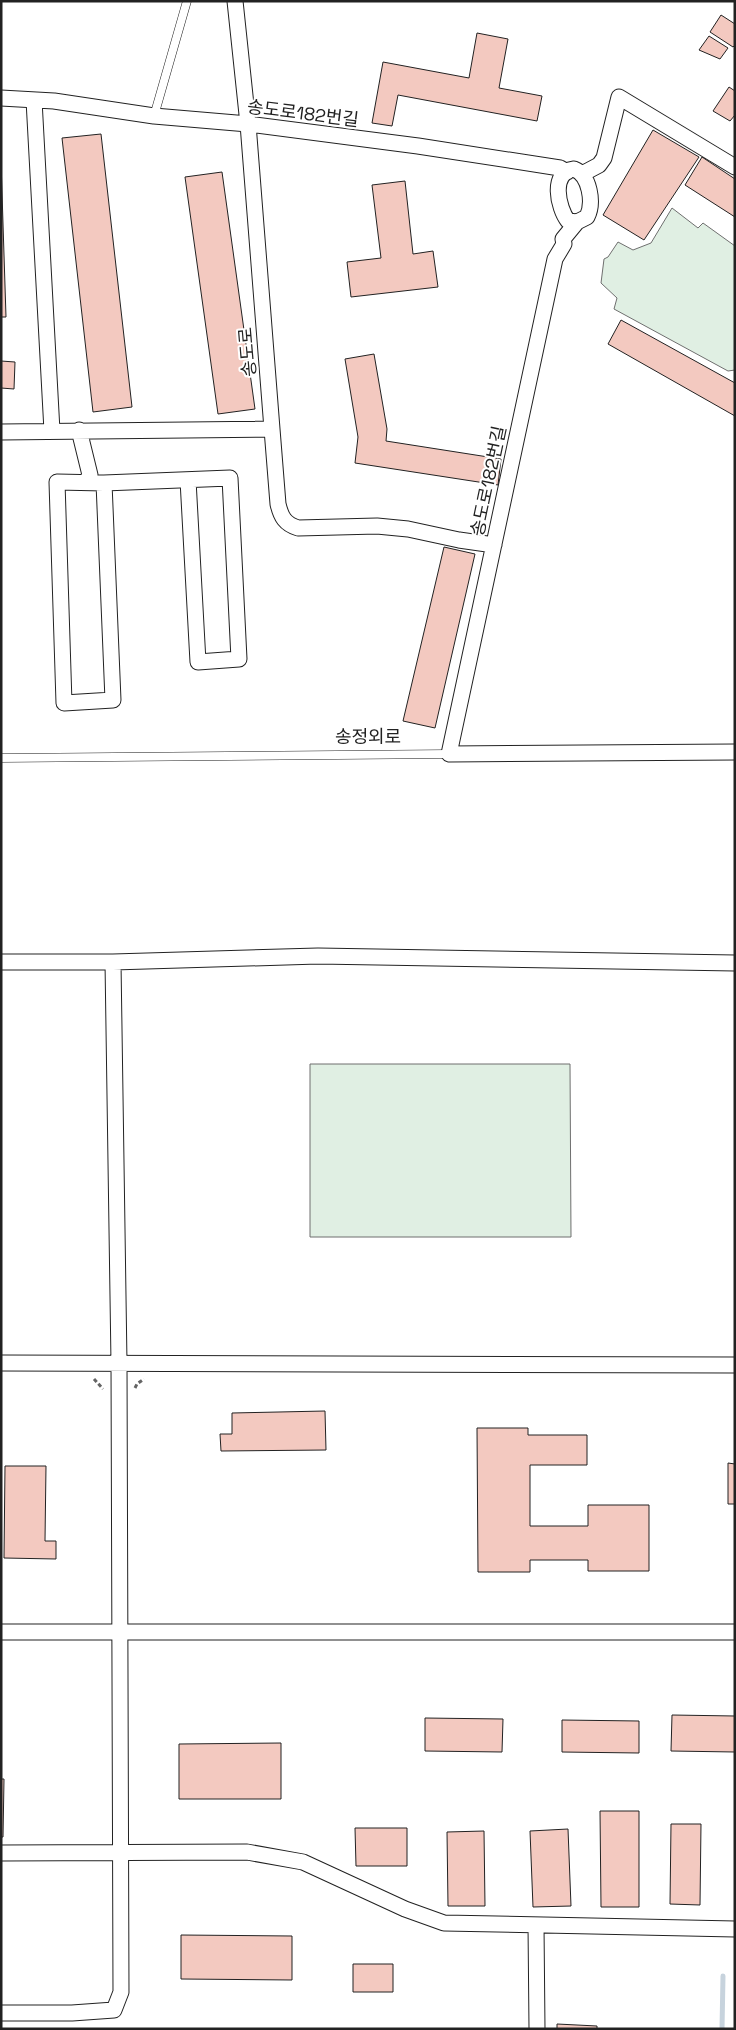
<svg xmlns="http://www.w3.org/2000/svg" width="736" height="2030" viewBox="0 0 736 2030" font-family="'Space Grotesk','Noto Sans KR',sans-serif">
	<rect width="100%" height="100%" fill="#fff"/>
	<path fill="#e0efe3" stroke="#6f6f6f" d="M672,208L698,228L703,223L735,246V370L728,371L614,309L617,298L601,283L604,259L608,257L618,242L633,250L651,243Z
		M310,1064H570L571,1237H310Z"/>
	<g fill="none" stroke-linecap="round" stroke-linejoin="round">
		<path stroke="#c7d3dd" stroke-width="5" d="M722,2029L723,1976"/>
	</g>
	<path fill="#f3c9c0" stroke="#222" d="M721,15L735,24V45L733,47L710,32Z
		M477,33L508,39L499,88L542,96L537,121L398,95L392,126L372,123L383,62L469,78Z
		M709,36L728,48L720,59L699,50Z
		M729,87L735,91V115L730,121L713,111Z
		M653,130L699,157L644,240L603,215Z
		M101,134L132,407L93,412L62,138Z
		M702,157L735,179V217L685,185Z
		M1,161L6,317H1Z
		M222,172L255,409L218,414L185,177Z
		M405,181L413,254L433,251L438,287L351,297L347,262L381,258L372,185Z
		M621,320L735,383V416L608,344Z
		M374,354L387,429L386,441L501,459L498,485L355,463L358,437L345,359Z
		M1,361L15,362L14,389L1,388Z
		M444,547L475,554L435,728L403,721Z
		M325,1411L326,1450L221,1451L220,1434H232V1413Z
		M477,1428H528V1435H587V1465H530V1526H588V1505H649V1571H588V1560H530V1572H478Z
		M728,1463L735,1464V1504H728Z
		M5,1466H46L45,1541H56V1559L4,1558Z
		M672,1715L735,1716V1752L671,1751Z
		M425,1718L503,1719L502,1752L425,1751Z
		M562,1720L639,1721V1753L562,1752Z
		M281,1743V1799H179V1744Z
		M1,1779H4L3,1837H1Z
		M600,1811H639V1907H601Z
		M671,1824H701L700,1905L670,1904Z
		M355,1828H407V1866H356Z
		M568,1829L571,1906L533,1907L530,1831Z
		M484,1831L485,1906H448L447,1832Z
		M181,1935L292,1936V1980L181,1979Z
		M353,1964H393V1992H353Z
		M557,2024L597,2026V2029H557Z"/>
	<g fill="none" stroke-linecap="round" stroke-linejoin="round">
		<g stroke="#222" stroke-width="9">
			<path id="lane" d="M154,116L187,1
				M1,758L449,754"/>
		</g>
		<g stroke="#222" stroke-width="17">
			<path id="street" d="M1,98L54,101L154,116L248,124L418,146L560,168L567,172
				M34,100L52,431
				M574,169C590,175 594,203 587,217L577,222L568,221C558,208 550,172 574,169Z
				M582,174L599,165L604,158L619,97L735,167
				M577,222L563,239L564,244L555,259L449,754L735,752
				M272,429L278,504C281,517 285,524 298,528L377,526L408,529L459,540L494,545
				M79,430L90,475L86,482
				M1,432L272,429L248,124L235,1
				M57,482L104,483L113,700L64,703Z
				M104,483L230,478L239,659L198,662L188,480
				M1,962H113L318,956L735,963
				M1,1363L735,1365
				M1,1632H735
				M1,1853L247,1852L303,1862L405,1909L444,1923L735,1929
				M536,1925L537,2029
				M1,2013H72L114,2010L121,1992L119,1363L113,962"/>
		</g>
		<path stroke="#646464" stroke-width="3" stroke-dasharray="4 2.5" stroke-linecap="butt" d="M94,1379L103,1389
			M135,1388L137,1384L144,1379"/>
		<use href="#lane" stroke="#fff" stroke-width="8"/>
		<use href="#street" stroke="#fff" stroke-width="15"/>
	</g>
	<g text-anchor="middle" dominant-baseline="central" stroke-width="4" stroke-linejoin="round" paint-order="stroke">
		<g font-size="18" fill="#222" stroke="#fff">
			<text transform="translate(303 113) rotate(7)">송도로182번길</text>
			<text transform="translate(247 352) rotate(-95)">송도로</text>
			<text transform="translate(488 481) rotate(-78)">송도로182번길</text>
			<text x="368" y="736">송정외로</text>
		</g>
	</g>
	<rect width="736" height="2030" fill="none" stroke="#222222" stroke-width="5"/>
</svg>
